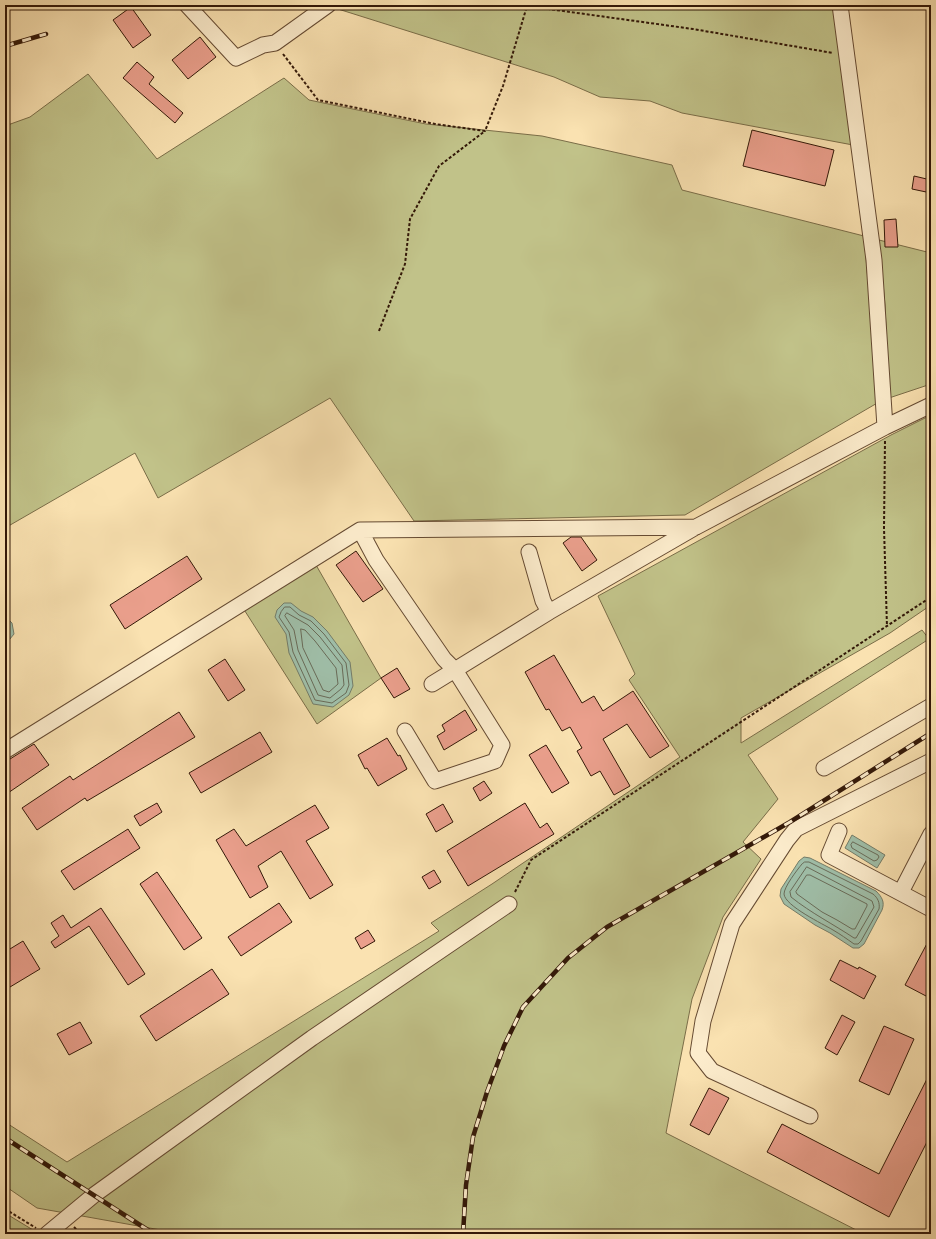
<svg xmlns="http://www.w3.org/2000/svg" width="936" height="1239" viewBox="0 0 936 1239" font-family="'Old Standard TT',serif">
	<rect width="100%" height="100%" fill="#fae2b1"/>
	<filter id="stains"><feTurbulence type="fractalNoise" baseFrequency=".005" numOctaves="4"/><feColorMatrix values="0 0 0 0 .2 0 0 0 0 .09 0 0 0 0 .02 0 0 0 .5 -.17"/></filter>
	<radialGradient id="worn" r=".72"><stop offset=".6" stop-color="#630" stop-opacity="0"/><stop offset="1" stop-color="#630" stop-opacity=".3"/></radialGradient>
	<path fill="#c1c289" stroke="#7a6d48" d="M343,5H833L853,145L682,113L650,101L600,97L554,77L338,9Z
		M88,74L157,159L284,78L309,100L426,124L542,136L672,165L682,190L864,236L879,402L685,515L414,521L330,398L158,498L135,453L5,528V126L30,117Z
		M879,240L931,253V384L889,398L885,305Z
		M931,415V605L890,633L741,718V743L922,630L929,639L748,755L778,799L743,842L761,859L723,917L692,999L666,1133L864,1234H175L172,1232L37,1208L5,1186V1122L67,1162L439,931L431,923L492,884L680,757L629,680L635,674L598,596L891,435Z
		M316,565L381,678L317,724L243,608Z
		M5,1213L38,1233L5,1234Z"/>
	<path fill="#9fbea8" stroke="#747c68" d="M284,603H291L301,611L313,617L327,631L350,662L353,686L349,695L333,707L313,704L289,653L286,634L275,617L277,610Z
		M5,616L12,623L14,634L5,645Z
		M852,835L885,855L877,868L845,848Z
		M804,857L810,858L876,891C882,897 885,902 882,910L864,944L859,948H853L830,933L815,925L784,904L780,896L781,889L799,861Z"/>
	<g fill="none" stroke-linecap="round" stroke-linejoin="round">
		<path stroke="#696b58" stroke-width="1" d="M285,607H290L299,615L311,621L324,634L346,663L349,685L346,693L332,703L315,700L293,652L289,632L279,617L281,612Z
			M287,613L308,625L320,637L342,665L344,685L341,689L330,698L318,695L298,650L294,630L285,616Z
			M301,629L305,630L315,641L336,668L338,684L329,692L323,690L303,648Z
			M853,842L878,855L879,857L877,860L874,861L852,848L851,845Z
			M805,862H809L873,894C878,898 880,903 879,909L861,941L858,944H854C847,939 840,934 833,930C823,924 785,906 784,894C784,887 797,870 802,864Z
			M807,867L872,901L874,907L856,938H854C833,924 811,913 791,897L790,892Z
			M807,875H810L867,904V906L855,929H852L837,920L822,912L797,894L796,892Z"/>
	</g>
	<path fill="#ea9f8c" stroke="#331808" d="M131,7L151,35L133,48L113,20Z
		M200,37L216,57L188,79L172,60Z
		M137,62L154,77L149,84L183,113L175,123L123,78Z
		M752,130L834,150L825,186L743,166Z
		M914,176L931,180V193L912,189Z
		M896,219L898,247H885L884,220Z
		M571,537H581L597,560L582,571L563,543Z
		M356,551L383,589L363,602L336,565Z
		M187,556L202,579L125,629L110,605Z
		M554,655L582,703L594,696L603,711L633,691L669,746L650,758L627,724L603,739L630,786L614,795L600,771L591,776L577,751L582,748L570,727L562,731L549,709L546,710L525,672Z
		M225,659L245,690L228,701L208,670Z
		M397,668L410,689L394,698L381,678Z
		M465,710L477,730L444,750L437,736L445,731L442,725Z
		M179,712L195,737L87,801L85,798L37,830L22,808L70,776L73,780Z
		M260,732L272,752L201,793L189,773Z
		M387,738L398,756L400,755L407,769L378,786L367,768L365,769L358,755Z
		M34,744L49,765L5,795V760L10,759Z
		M546,745L569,783L552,793L529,755Z
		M484,781L492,793L480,801L473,788Z
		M157,803L162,812L140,826L134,816Z
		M525,803L540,828L547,823L554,834L468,886L447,851Z
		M443,804L453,822L436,832L426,814Z
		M315,805L329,828L306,841L333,885L310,899L281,851L258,866L268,887L250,898L216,840L234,829L246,846Z
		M128,829L140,848L74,890L61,871Z
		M434,870L441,882L429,889L422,877Z
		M157,872L202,938L184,950L140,884Z
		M279,903L292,922L241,956L228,937Z
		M101,908L145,974L128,985L89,926L55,948L51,942L59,936L51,923L63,915L71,928Z
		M368,930L375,941L361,949L355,938Z
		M931,936V987L926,996L905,985Z
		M23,941L40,969L5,990V952Z
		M840,960L858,969L859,967L876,976L864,999L830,980Z
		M212,969L229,994L156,1041L140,1016Z
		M842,1015L855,1022L837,1055L825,1048Z
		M80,1022L92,1043L69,1055L57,1034Z
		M884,1026L914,1039L889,1095L859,1081Z
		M931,1071V1134L889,1217L767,1152L782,1124L879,1174Z
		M709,1088L729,1098L709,1135L690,1125Z"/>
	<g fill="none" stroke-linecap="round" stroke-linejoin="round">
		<g stroke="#654a32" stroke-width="17">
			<path id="minor" d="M187,5L236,58L263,45L275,43L328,5
				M840,5L874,260L885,427
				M360,530L376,560L444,659L455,670L502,745L495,761L435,781L405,731
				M529,552L543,601L549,612
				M432,684L549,612L696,527L885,427L931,405
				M5,751L360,530L696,527
				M824,768L931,706
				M839,831L829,855L931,909
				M901,892L931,834
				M810,1116L712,1071L698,1053L703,1021L732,924L787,840L796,829L931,761
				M47,1234L94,1195L312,1038L509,904"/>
		</g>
		<path stroke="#331808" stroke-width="2" stroke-dasharray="3 2" stroke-linecap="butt" d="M283,54L318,100L435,124L485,131L503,86L527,6L693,29L833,53
			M379,331L405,264L410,219L439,166L485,131
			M885,441L884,528L887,627
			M515,892L531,860L931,597
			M5,1209L36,1228
			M74,1227L81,1234"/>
		<use href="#minor" stroke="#fceccc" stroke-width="15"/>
		<g stroke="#331808" stroke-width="4.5">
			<path id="rail" d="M5,46L46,34
				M5,1138L154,1234
				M463,1234L466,1185L473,1137L487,1092L504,1046L523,1007L568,958L607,927L790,822L931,733"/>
		</g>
		<use href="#rail" stroke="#fceccc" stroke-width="3" stroke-dasharray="9" stroke-linecap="butt"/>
	</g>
	<rect width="936" height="1239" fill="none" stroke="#fae2b1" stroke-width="20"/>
	<rect x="6" y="6" width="924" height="1227" fill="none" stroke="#331808" stroke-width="2"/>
	<rect x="10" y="10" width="916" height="1219" fill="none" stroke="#331808"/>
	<rect width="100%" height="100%" filter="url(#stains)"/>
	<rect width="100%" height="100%" fill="url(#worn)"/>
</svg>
